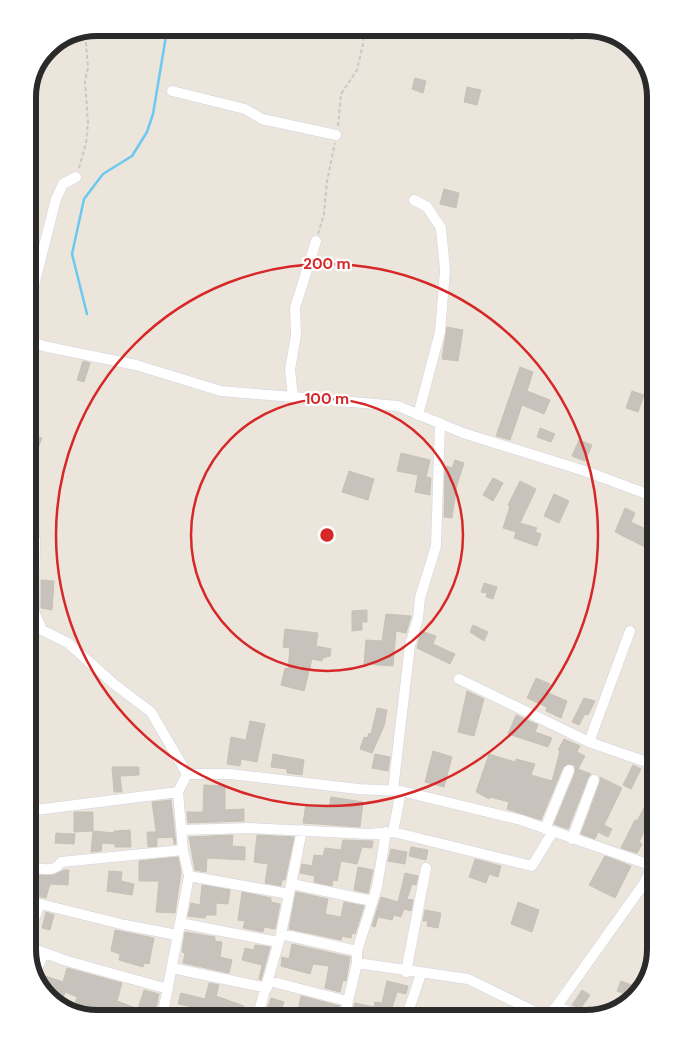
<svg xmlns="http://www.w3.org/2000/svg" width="683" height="1046" viewBox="0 0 683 1046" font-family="'DM Sans',sans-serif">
	<rect width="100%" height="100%" fill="#ece5db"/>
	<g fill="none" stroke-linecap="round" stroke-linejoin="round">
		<path stroke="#6cc8f0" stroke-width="2.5" d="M87,314L72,254L84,199L103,174L132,156L147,132L153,114L166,36L171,28"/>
	</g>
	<path fill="#c7c2bb" stroke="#c7c1b5" d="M556,28H576L573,40L554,34Z
		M415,78L426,81L423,93L412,89Z
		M467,87L481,90L477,105L464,102Z
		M444,189L459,193L456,208L440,204Z
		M447,327L463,330L458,361L442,359Z
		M83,361L90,363L84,382L77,380Z
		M520,367L533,372L527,391L550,400L544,414L522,405L510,440L496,436Z
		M632,391L644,395L638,412L626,408Z
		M540,428L555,434L551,442L537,437Z
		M28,434L42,438L38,448L28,444Z
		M579,440L592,445L585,461L572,456Z
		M401,453L430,460L426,477L431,478L430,495L415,492L418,475L397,471Z
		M455,460L464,463L457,485L452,518L444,517L445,470L447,466L452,468Z
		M349,471L374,479L368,500L342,492Z
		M493,478L503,483L493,501L483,495Z
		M520,481L536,489L520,523L537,528L535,532L541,534L537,546L514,538L516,532L503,528L510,506L508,505Z
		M554,494L569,501L559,523L544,516Z
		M625,508L635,513L631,522L654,533L647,548L615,532Z
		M41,580L54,581L52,610L41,608Z
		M484,583L497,587L493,599L486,597L487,593L481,592Z
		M367,610V622H362V630L352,631V611Z
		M386,614L411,616L406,633L396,631L393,666L364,664L366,640L382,641Z
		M473,625L488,632L484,641L470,632Z
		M285,629L318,633L316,646L331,649L330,656L323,658L322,661L312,659L304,691L281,685L285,668L288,669L290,648L283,647Z
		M421,631L436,636L433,644L455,654L450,664L417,648Z
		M536,678L550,684L546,692L567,701L561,718L546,711L547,707L527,698Z
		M467,691L484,699L474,736L458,732Z
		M584,698L595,701L588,715L585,714L579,725L572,722Z
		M377,708L387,710L384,726L372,753L360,749L364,737L367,738L369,733L371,734Z
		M516,715L538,725L535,732L552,738L548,747L508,734Z
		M250,721L265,724L257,762L241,759L240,766L227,764L231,737L246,740Z
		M564,739L580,746L577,752L585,756L578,769L591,774L588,778L568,829L554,824L575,773V766L571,764L563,767L541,820L507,809L509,802L490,797L489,799L476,792L489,754L515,762L516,759L535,764L531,775L552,781L560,751L558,750Z
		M433,751L452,757L444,787L425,782Z
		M273,754L304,760L302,775L287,773V769L271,767Z
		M375,754L390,757L388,771L372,768Z
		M633,765L641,769L631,789L623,785Z
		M112,767H139V775L120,776L122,792H114Z
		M655,772V820L652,826L648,824L639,842L642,844L637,853L621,848L635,820L637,821L650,797L644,794Z
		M600,777L622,788L604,825L612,829L608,837L598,832L595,839L581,834L600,782Z
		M204,785L225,786V810L244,809V821L188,823L187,812H203Z
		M331,797L363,802L360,827L303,823L306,804L329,808Z
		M171,800L176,844H174L173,837L157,838L152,802Z
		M74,812H93V831L74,832Z
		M130,830L131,847H115V844L102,843L101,851L91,852L93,831L114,833V831Z
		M147,832H157V846L148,847Z
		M56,833L75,834L74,844L55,843Z
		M233,835L232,846L245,847V860L207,858L206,872L195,870L189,837Z
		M257,835L294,837L285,880H282L281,886L265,883L268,864L254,862Z
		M343,840L373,841L372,848L362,847L357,864L341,861L337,881L333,880L332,886L314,882L315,876L300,873L302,864L312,866L314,855L323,856L325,848L341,850Z
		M411,847L428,850L426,860L409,856Z
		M391,849L407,852L405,864L388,861Z
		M605,856L631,866L615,898L589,885Z
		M178,857L181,872L175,913L156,912L159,881H139V861Z
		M475,859L501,866L498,877L489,874L486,883L469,877Z
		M358,867L373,870L368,893L354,890Z
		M64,870H69L68,885L50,884L46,898L36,896L37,892H33L36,875H54Z
		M109,871L122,872L121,881L134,884L132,895L107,891Z
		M405,873L418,876L416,885L412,884L407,899L413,900L411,911L404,909L401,917L394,915L392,920L378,917L375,927L372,926L381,897L398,902Z
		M202,885L230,890L228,904L216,903V915H206L205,918L188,916L191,903L200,905Z
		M242,892L271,898V902L280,904L275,929L264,927L263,932L243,928L245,921L238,920Z
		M296,892L328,899L325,914L341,917L344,902L364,906L355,934L352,933L351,938L342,936L341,940L289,929Z
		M518,902L539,910L532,932L511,924Z
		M425,910L441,913L438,928L427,926L428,921H423Z
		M46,912L54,915L50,930L42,928Z
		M115,930L154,938L149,964L144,963L143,967L119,960L120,954L111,951Z
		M185,932L215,937V941L222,942L220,957L232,960L229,973L183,963L185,953L182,952Z
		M292,944L350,957L346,981L343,980L340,992L325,988L329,966L313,964L310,974L281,966L282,957L289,959Z
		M255,945L270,947L261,980L259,979L262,965L242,960L245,948L254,950Z
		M67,968L122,983L117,1001L138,1009L144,990L159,994L154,1018H143L131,1014L129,1018H109L74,1006L77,997L65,992L63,998L56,995L54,1002L38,981L42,975L63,982Z
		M387,981L408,986L406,994L397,992L389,1018L352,1015L355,1003L374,1007L375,1002L382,1003Z
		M621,981L642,989L633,997L617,991Z
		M209,983L219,985L216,996L244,1006L240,1018L212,1009L210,1018H200L202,1009L178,1004L181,993L205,999Z
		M582,990L590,995L581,1008L572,1005Z
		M301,996L340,1006L337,1018L316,1016L315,1018H264L271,998L284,1002L281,1010L297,1016Z
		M510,1007L526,1015L524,1018H504Z"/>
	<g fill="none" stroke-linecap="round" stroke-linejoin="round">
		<g stroke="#d0d3e3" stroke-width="11">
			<path id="minor" d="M172,91L245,109L262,119L336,135
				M414,200L427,207L441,228L445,270L440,332L418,415
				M316,241L295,308L296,335L290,370L293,397L398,406L463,433L585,471L655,497
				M28,309L56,199L63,184L76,177
				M28,339L43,346L136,365L221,391L293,397
				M28,515L35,540L34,611L42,630L68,643L114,684L151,712L187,774H230L358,789L401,791L521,820L653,866
				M459,679L589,742L655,765
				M589,742L630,631
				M393,790L410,645L418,618L420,598L436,546L440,423
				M28,811L178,792
				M545,829L569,770
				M182,830L250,828L369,834L393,832L532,866L552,833
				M393,832L401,791
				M572,839L594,780
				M28,874L33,868C44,869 55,872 61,862L183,850
				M189,876L289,894
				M292,884L372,901
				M643,885L655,892
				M28,901L125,925L177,935
				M180,923L278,942
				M281,934L357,951
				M28,935L40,904
				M28,947L67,961L168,989
				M357,963L468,979L546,1017
				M172,968L267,988
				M406,972L426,868
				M34,976L44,953
				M269,981L347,1001
				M556,1007L588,1018
				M162,1018L189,876L183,850L178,792L187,774
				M257,1018L281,934L302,830
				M344,1018L357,963V951L377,887L386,832
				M406,1018L421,974
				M545,1018L556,1007L643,885L655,862"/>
		</g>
		<path stroke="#c8c8c8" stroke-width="2" stroke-dasharray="4 2.5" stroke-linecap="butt" d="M338,126L341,94L357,70L363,44L364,28
			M79,168L86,143L88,123L85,81L88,68L85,32
			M318,234L324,214L327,181L335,143"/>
		<use href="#minor" stroke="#fff" stroke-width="10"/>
	</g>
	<g fill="none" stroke="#d62828" stroke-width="2.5">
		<circle cx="327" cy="535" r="136"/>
		<circle cx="327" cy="535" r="271"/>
	</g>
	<path d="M0 0H683V1046H0ZM97 36H586A61 61 0 0 1 647 97V949A61 61 0 0 1 586 1010H97A61 61 0 0 1 36 949V97A61 61 0 0 1 97 36Z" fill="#fff" fill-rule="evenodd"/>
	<path fill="none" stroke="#2a2a2a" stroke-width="6" d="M97 36H586A61 61 0 0 1 647 97V949A61 61 0 0 1 586 1010H97A61 61 0 0 1 36 949V97A61 61 0 0 1 97 36Z"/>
	<circle cx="327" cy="535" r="8" fill="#d62828" stroke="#fff" stroke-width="2.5"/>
	<g font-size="15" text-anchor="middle" font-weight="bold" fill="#d62828" stroke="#fff" stroke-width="4.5" stroke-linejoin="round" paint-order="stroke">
		<text x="327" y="269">200 m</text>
		<text x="327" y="404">100 m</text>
	</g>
</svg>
